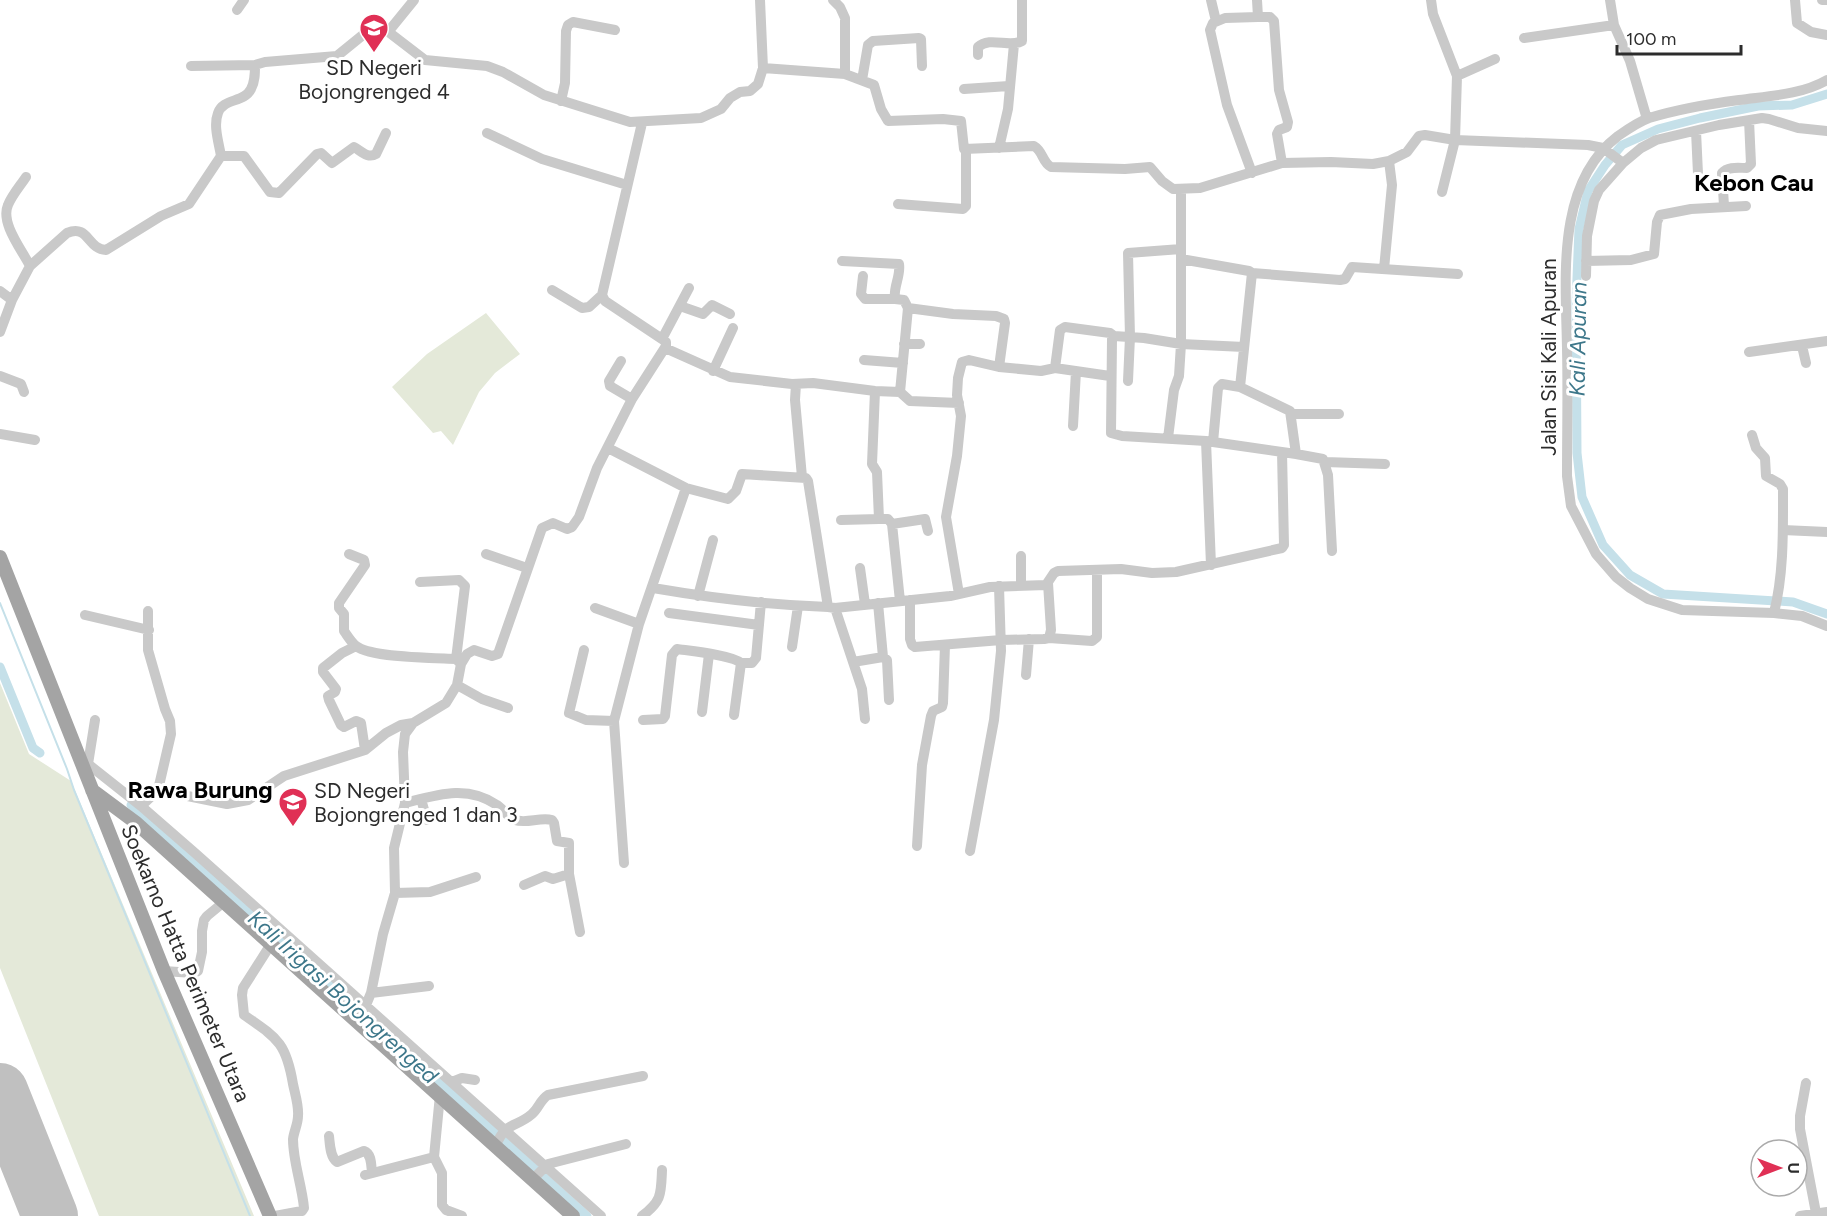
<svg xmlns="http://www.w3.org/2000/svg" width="1827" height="1216" viewBox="0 0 1827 1216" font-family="Figtree,sans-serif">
	<rect width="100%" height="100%" fill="#fff"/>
	<path fill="#e4e9d9" d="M486,313L520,354L495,373L479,392L453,445L441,431L433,433L392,387L427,354Z
		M0,683L29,754L71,781L254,1216H99L0,968Z"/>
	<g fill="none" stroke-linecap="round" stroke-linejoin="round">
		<path stroke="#c5e0e9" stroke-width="2" d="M0,603L67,769L74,790L250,1216"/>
		<path stroke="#c5e0e9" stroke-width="9" d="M1827,94L1792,105L1758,106L1700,118L1658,129L1622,145L1605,165L1588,191L1579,229L1576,303L1577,453L1582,497L1603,545L1630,575L1663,594L1793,602L1827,614
			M0,667L33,748L40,753
			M131,805L587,1216"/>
		<path stroke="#c0c0c0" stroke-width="56" d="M0,1091L50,1216"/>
		<path stroke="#c9c9c9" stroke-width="10" d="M760,0L763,68
			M833,0L840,7L845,18V74
			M1211,0L1216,21
			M1257,0L1258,17H1270L1274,21L1279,90L1288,122L1287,127L1279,130L1277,134L1282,163
			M1610,0L1614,25L1630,61L1647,119
			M1795,0L1797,23L1811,32L1827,35
			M1822,0H1827
			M237,10L244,0
			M388,32L414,0
			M1524,38L1614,25
			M978,55V47C990,36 1009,48 1022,41V0
			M191,66L255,65
			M1457,76L1495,59
			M862,80L868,45L873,41L919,38L921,39L922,66
			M1827,80C1801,95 1768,96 1739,100C1708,104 1679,109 1649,118C1638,122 1628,129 1618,136C1555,184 1566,279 1567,349C1568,391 1567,434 1567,476L1571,506L1596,554L1616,577L1630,588L1648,599L1682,610L1774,613L1802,616L1827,626
			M964,89L1009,86
			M561,101L565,83L566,31L568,25L573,22L615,30
			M1696,131L1698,174
			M487,133L542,159L627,185
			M999,148L1008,109L1014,44
			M221,156H244L270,192L279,193L317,154L321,153L332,163L354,147C361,151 368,159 376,154L386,133
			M1252,173L1227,105L1210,30L1213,23L1225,18L1258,17
			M26,177C20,186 12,195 8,205C0,223 22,250 30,266
			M1442,192L1455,140L1588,145L1603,148L1623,163
			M898,204L963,209L966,206V150
			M1724,206L1722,173C1728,166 1739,168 1747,168L1751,164L1749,120
			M1181,259L1249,271L1252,273
			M842,261L899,264C901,276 893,287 895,299L904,300L908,308L900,392L910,401L959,403
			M1586,261L1631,260L1654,254L1657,222L1660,215L1691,209L1746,206
			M1384,269L1392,185L1389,161
			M863,276L861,294L865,299H895
			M1586,276L1587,236L1594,201L1599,190L1623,163L1641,148L1656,140L1719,125L1762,118L1769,119L1798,128L1827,131
			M552,290L582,308L589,307L602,295
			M0,291L12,300
			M680,306L703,314L712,305L730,314
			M908,308L953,314L996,316L1004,319L1005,323L999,367
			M0,332L12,300L30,266L67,233C89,224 87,249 106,250L161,216L189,204L221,156C219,143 213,126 218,113C223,98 244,103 251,89C255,82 255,73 255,65L265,62L337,56L369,30L382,27L425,60L487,66L503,72L544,95L630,122L701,118L721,109L730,98L740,92L750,91L758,84L763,68L845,74L874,85L881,109L888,121L943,119L961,121L964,149L1034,146C1043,151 1042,162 1051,167L1125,169L1150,167L1162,181L1173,189L1200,188L1282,163L1331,162L1373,164L1389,161L1407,152L1419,136L1425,135L1455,140L1457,76L1433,14L1431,0
			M662,339L689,288
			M904,344H920
			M1802,346L1806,363
			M1244,347L1181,344L1144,338L1114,336L1112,339L1111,433L1122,436L1206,441L1296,454L1290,411L1240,387L1252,273L1340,280L1345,279L1352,267L1458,274
			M665,348L730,377L792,384L813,383L875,391L900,392
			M1749,352L1827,341
			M864,360L903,363
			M621,361L609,381L610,386L632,399
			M1055,368L1060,330L1065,327L1110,333L1114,336
			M713,371L733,328
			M0,376L21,384L24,392
			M1128,381L1130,337L1128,253L1181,249
			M796,384L795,400L802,477
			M875,391L872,464L877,472L879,519H888L892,524L900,601
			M1291,414H1339
			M1073,426L1076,371
			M0,434L35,440
			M1752,435L1756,448L1765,458L1766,476L1780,484L1783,489C1783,530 1784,573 1774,613
			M1168,438L1174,390L1179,376L1181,344V189
			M1206,441L1211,565
			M1213,442L1218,388L1222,384L1240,387
			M608,448L686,488L728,499L736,491L742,474L806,478L808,481L828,607L835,608L950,596L990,587L1046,585L1054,573L1058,571L1121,569L1152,573L1176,572L1282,548L1284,545L1282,452
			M1296,454L1323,459L1328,475L1332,551
			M1325,462L1385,464
			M841,520L879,519
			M892,524L925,519L928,531
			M1783,530L1827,532
			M349,554L364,560L365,565L339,603V608L344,614V631C347,635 351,642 356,646C371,658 436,658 456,659L461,664
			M486,554L527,568
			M860,568L865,604
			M420,582L459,580L465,586L456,659
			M1021,585V556
			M653,588C711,598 769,605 828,607
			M959,594L946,517L957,456L961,416L957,395L958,378L962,362L969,360L999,367L1041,371L1055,368L1110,376
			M698,596L713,540
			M910,600V639L912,645L915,647L1001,640L1044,639L1049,638L1051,630L1048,583
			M595,608L639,624
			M835,608L862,689L865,719
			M669,613L759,625
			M85,615L149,630
			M1049,638L1092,641L1097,637V572
			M356,646L342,653L323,668V672L336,689L335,692L328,696L329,700L341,725L344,727L356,721L361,723L365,750
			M792,647L798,606
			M584,650L569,713L586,720L614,721
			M883,657L887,660L889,700
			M853,662L883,657L878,603
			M1026,675L1029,639
			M457,685L482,699L508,708
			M702,712L709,654
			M734,715L741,663H752L756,658L761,602
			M643,720L663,719L665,716L672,655L677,649C691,651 732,655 741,663
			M88,764L141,806L195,853L601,1216
			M83,766L88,764L95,720
			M158,790L227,804L248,800L284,776L365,750L386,733L401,725L413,723
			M421,799L427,820
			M405,803C436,795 467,784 497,805C503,809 507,817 515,820C526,824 540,817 552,820L554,823L557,841L569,843V874L580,932
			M141,806L158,790L171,734L170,721L165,709L148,650V611
			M917,846L922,765L931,716L933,711L942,707L943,703L945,645
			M970,851L994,720L1001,651L999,586
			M624,863L614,721L639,624L686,488
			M524,885L545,876L553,879L569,874
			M395,893L430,892L476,877
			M271,944L243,988L242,995L244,1015C277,1038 286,1042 293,1084C295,1094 299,1106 298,1116C298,1124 294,1131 293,1139C293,1162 302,1185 304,1208L302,1211L275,1216
			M164,971L193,973L198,971L202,952V931L204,920L207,916L224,902
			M371,993L429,986
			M356,1019L366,1005L371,993L383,934L395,893L394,848L405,803L403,752L405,734L413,723L446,703L457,685L461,664L467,654L474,650L492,656L498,654L542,528L553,523L567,529L572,527L579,517L597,468L632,399L666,346V342L662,339L605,301L602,295L642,123
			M452,1082L462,1078L475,1080
			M1806,1083L1800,1116V1129L1816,1213
			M440,1095L434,1157L442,1173V1205L446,1210L462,1216
			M329,1136C330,1145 330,1157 337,1162L364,1151C372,1154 371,1165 372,1173
			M496,1145C506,1121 516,1128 532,1114C539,1108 540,1100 548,1095L643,1076
			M365,1175L434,1157
			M532,1180L548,1164L626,1144
			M642,1216C662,1201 661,1194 662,1170
			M1800,1216L1827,1212"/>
		<path stroke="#a4a4a4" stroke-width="14" d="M0,557L164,971L270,1216
			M92,790L135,822L573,1216"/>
	</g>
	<defs>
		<g id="school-pin" transform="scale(1.5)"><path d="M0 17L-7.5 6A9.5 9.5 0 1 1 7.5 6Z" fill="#e03055" stroke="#fff"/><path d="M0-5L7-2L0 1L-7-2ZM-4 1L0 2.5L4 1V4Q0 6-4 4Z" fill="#fff"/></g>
	</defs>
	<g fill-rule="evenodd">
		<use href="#school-pin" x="374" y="28"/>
		<use href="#school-pin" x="293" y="802"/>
	</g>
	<g text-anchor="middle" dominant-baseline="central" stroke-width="6" stroke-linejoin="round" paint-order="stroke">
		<g font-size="21" fill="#2c2c2c" stroke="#fff">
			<text x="374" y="67">SD Negeri<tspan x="374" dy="24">Bojongrenged 4</tspan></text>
			<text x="314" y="790" text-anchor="start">SD Negeri<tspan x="314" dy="24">Bojongrenged 1 dan 3</tspan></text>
		</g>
		<g font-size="21" fill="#2c2c2c" stroke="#fff">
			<text transform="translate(1548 357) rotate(-90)">Jalan Sisi Kali Apuran</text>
			<text transform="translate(186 963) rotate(67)">Soekarno Hatta Perimeter Utara</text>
		</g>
		<g font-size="22" font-style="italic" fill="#3d778a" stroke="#fff">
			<text transform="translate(1578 339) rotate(-89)">Kali Apuran</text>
			<text transform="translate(343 997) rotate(42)">Kali Irigasi Bojongrenged</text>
		</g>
		<g font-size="24" font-weight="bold" fill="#000" stroke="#fff">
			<text x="1754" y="182">Kebon Cau</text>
			<text x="200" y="789">Rawa Burung</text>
		</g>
	</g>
	<g transform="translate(1779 1168) rotate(90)"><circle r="28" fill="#ffffff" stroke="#ababab" stroke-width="1.5"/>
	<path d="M0-4.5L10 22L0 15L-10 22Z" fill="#e03055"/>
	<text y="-9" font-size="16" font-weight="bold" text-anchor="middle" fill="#2c2c2c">U</text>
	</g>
	<path d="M1617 45v9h124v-9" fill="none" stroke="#2c2c2c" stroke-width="3"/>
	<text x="1626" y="45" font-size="18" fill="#2c2c2c" stroke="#ffffff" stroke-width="4.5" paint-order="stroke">100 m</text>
</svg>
